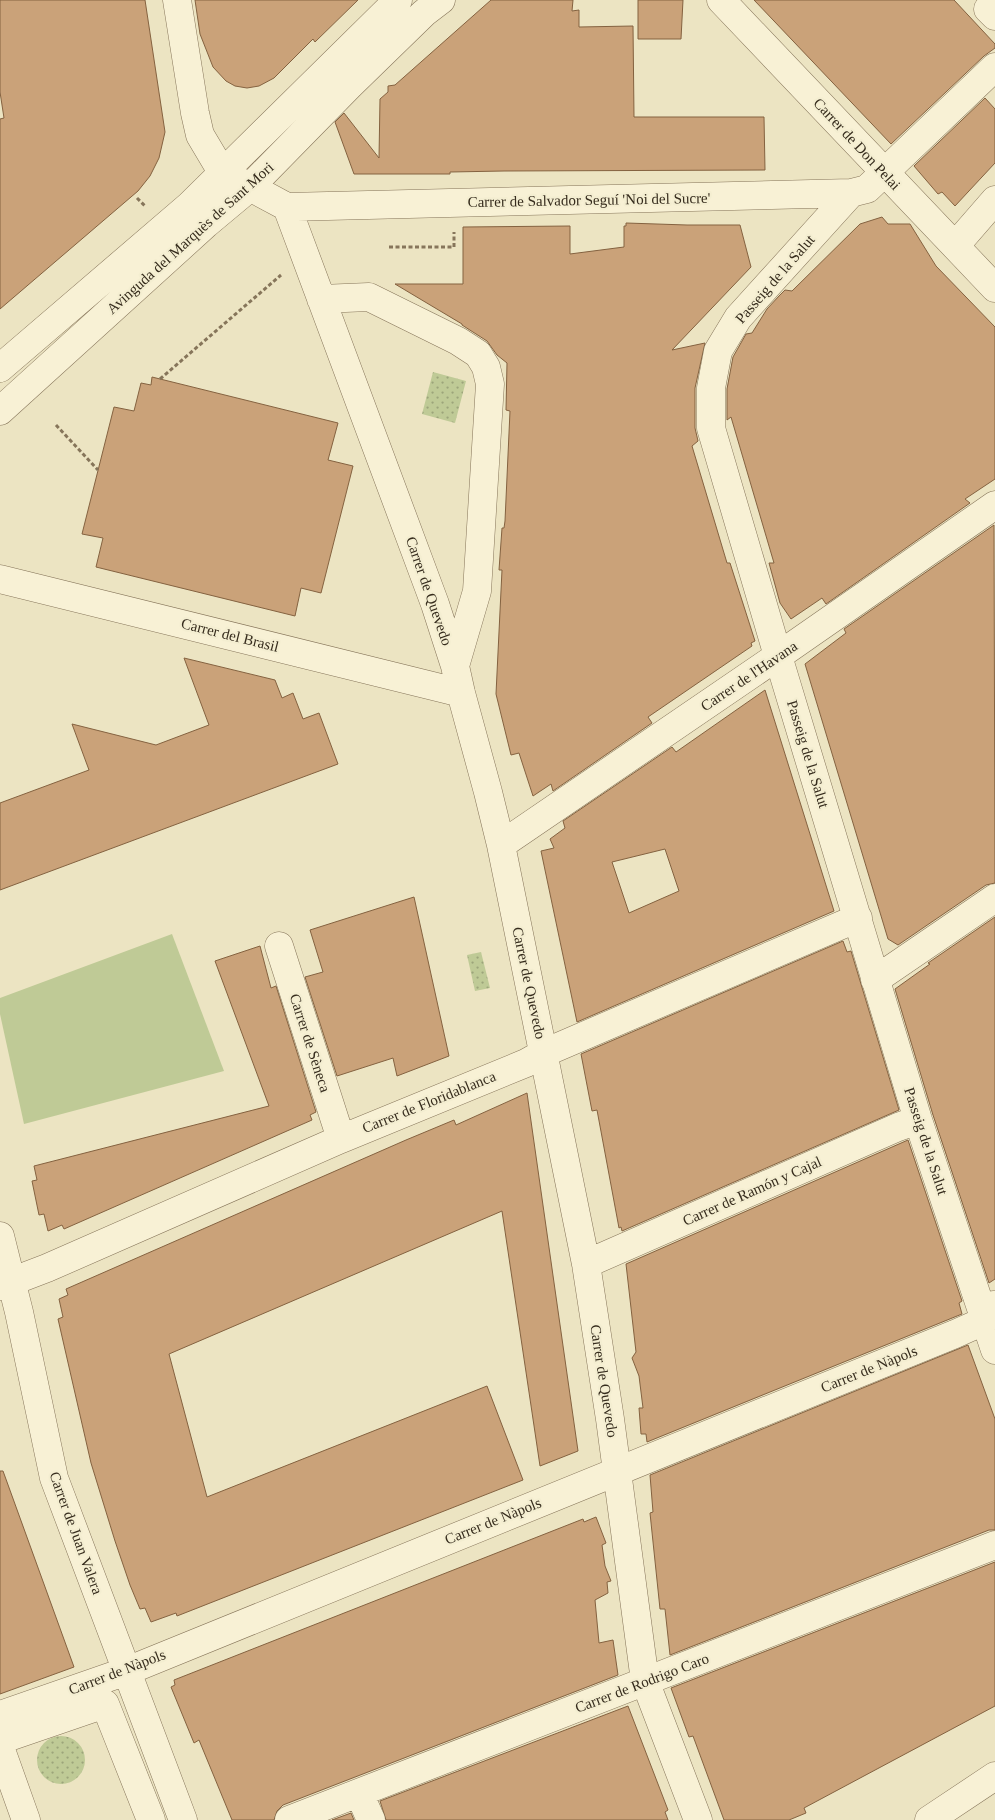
<svg xmlns="http://www.w3.org/2000/svg" width="995" height="1820" viewBox="0 0 995 1820" font-family="Georgia,serif">
	<defs>
		<pattern id="park-dots" width="8" height="8" patternUnits="userSpaceOnUse" patternTransform="scale(1.25)"><rect width="8" height="8" fill="#bfca96"/><path d="M2 2h.1M6 6h.1" fill="none" stroke="#9ca47a" stroke-width="1.8" stroke-linecap="round"/></pattern>
	</defs>
	<rect width="100%" height="100%" fill="#ece4c2"/>
	<path fill="#bfca96" d="M172,934L224,1071L24,1124L0,1014V998Z"/>
	<path fill="url(#park-dots)" d="M433,372L466,381L455,423L422,414Z
		M481,952L490,988L475,991L467,955Z
		M37 1760a24 24 0 1 1 48 0a24 24 0 1 1-48 0Z"/>
	<path fill="#caa279" stroke="#846240" fill-rule="evenodd" d="M0,0H145L165,132L159,158L150,176L138,191L0,309V119L4,118L0,92Z
		M195,0H358L315,42L313,39L274,78L259,86L247,88L235,86L226,81L213,67L200,34Z
		M491,0H573L572,11L579,10V27L633,26L634,117H764L765,170L504,171L450,172V174H354L335,122L344,113L379,158L380,99L388,92V86L395,85Z
		M638,0H683L681,39H638Z
		M754,0H954L995,44V48L984,56L891,144Z
		M985,98L995,109V163L955,206L942,192L938,194L914,166Z
		M882,217L888,224H910L936,266L995,327V479L965,499L970,503L826,604L822,598L791,619L780,603L769,563H774L731,417L727,420V389L733,357L746,334L752,333L767,309L779,296L785,290L792,291L860,224Z
		M626,223L687,225H740L751,267L672,350L705,343L695,388V428L698,441L692,446L727,563H730L755,641L751,643L752,646L648,717L652,723L553,791L551,784L533,796L519,753L511,755L496,694L502,570H499L502,528H504L505,521L510,411L506,410L507,363L497,355L487,341L462,325V324L395,284H463V227L570,226V254L624,247V226H626Z
		M152,377L338,423L328,460L353,466L321,593L301,588L295,616L96,567L103,538L82,534L114,407L134,411L141,383L151,385Z
		M994,525L995,883L986,885L898,945L888,939L805,664L846,633L844,629Z
		M184,658L275,680L282,698L293,693L303,719L319,713L338,764L0,890V803L89,770L72,724L156,745L209,725Z
		M765,690L834,911L577,1022L541,851L554,848L550,839L565,828L563,821L672,747L676,752ZM665,849L679,891L629,913L612,862Z
		M414,897L449,1056L397,1076L393,1058L337,1076L305,977L323,972L310,930Z
		M995,917V1279L989,1283L933,1115L895,989L930,964L928,963Z
		M843,941L847,952L851,951L899,1110L622,1231L621,1227L619,1228L597,1110L592,1111L581,1054Z
		M260,946L271,988L276,986L316,1112L310,1115L312,1120L64,1229L62,1225L48,1231L44,1214L39,1215L32,1181L37,1180L34,1166L269,1106L215,961Z
		M527,1093L578,1451L540,1466L502,1211L169,1354L207,1497L487,1386L523,1480L177,1616L176,1613L151,1622L145,1608L140,1609L130,1585L115,1541L91,1463L58,1319L63,1317L59,1299L68,1295L66,1289L406,1140L454,1120L456,1125Z
		M908,1140L962,1301L959,1303L962,1314L647,1442L646,1434H641L639,1408H643L639,1376L632,1358L636,1352L626,1264Z
		M968,1345L995,1419V1530H989L670,1655L665,1609H660L650,1513L653,1512L650,1475Z
		M0,1471H3L74,1667L0,1694Z
		M596,1517L606,1543L602,1545L605,1566L611,1581L607,1582L608,1593L595,1600L599,1643L613,1640L618,1675L283,1805L277,1811L274,1820H232L199,1740L194,1743L171,1687L175,1685L174,1680L583,1519L584,1522Z
		M995,1562V1706L804,1808L806,1813L789,1820H724L693,1736L689,1737L671,1688Z
		M628,1706L668,1810L665,1812L668,1820H386L380,1801Z
		M351,1813L354,1820H332Z"/>
	<g fill="none" stroke-linecap="round" stroke-linejoin="round">
		<g stroke="#86755a" stroke-width="29">
			<path id="minor" d="M177,0L195,113L200,135L222,172L287,207L435,604L455,666L461,693L488,792L501,845L586,1264L610,1419L645,1681L698,1820
				M721,0L995,288
				M995,1L988,9L995,16
				M851,193L738,318L718,351L711,388V428L778,656L918,1120L995,1350
				M287,207L851,193L867,189L995,67
				M955,246L995,200
				M321,299L369,297L458,341L478,354L486,367L490,384L477,591L455,666
				M0,368L189,206L398,0
				M0,411L206,224L249,188L350,85L424,13L441,0
				M0,579L461,693
				M501,845L778,656L995,505
				M279,946L341,1139
				M875,980L995,898
				M0,1236L19,1312L54,1478L183,1820
				M586,1264L898,1127L918,1120
				M0,1286L47,1268L341,1139L526,1063L544,1053L858,918
				M0,1715L127,1671L955,1334L984,1321L993,1305
				M0,1740L105,1704L151,1820
				M0,1747L26,1820
				M359,1793L371,1820
				M289,1820L995,1545
				M929,1820L995,1776"/>
		</g>
		<path stroke="#86755a" stroke-width="3" stroke-dasharray="4 2.5" stroke-linecap="butt" d="M137,198L145,206
			M389,247H454V232
			M160,379L281,275
			M56,425L98,470"/>
		<use href="#minor" stroke="#f8f1d5" stroke-width="28"/>
	</g>
	<g text-anchor="middle" dominant-baseline="central" stroke-width="4.5" stroke-linejoin="round" paint-order="stroke">
		<g font-size="15" fill="#362c1d" stroke="#f4eed1">
			<text transform="translate(857 144) rotate(47)">Carrer de Don Pelai</text>
			<text transform="translate(589 200) rotate(-1)">Carrer de Salvador Seguí 'Noi del Sucre'</text>
			<text transform="translate(190 238) rotate(-42)">Avinguda del Marquès de Sant Mori</text>
			<text transform="translate(775 279) rotate(-49)">Passeig de la Salut</text>
			<text transform="translate(429 591) rotate(71)">Carrer de Quevedo</text>
			<text transform="translate(230 635) rotate(14)">Carrer del Brasil</text>
			<text transform="translate(749 676) rotate(-34)">Carrer de l'Havana</text>
			<text transform="translate(808 754) rotate(73)">Passeig de la Salut</text>
			<text transform="translate(529 983) rotate(78)">Carrer de Quevedo</text>
			<text transform="translate(310 1043) rotate(72)">Carrer de Sèneca</text>
			<text transform="translate(429 1102) rotate(-22)">Carrer de Floridablanca</text>
			<text transform="translate(926 1141) rotate(72)">Passeig de la Salut</text>
			<text transform="translate(752 1191) rotate(-24)">Carrer de Ramón y Cajal</text>
			<text transform="translate(869 1369) rotate(-22)">Carrer de Nàpols</text>
			<text transform="translate(604 1381) rotate(81)">Carrer de Quevedo</text>
			<text transform="translate(493 1521) rotate(-22)">Carrer de Nàpols</text>
			<text transform="translate(76 1533) rotate(70)">Carrer de Juan Valera</text>
			<text transform="translate(117 1672) rotate(-21)">Carrer de Nàpols</text>
			<text transform="translate(642 1683) rotate(-21)">Carrer de Rodrigo Caro</text>
		</g>
	</g>
</svg>
